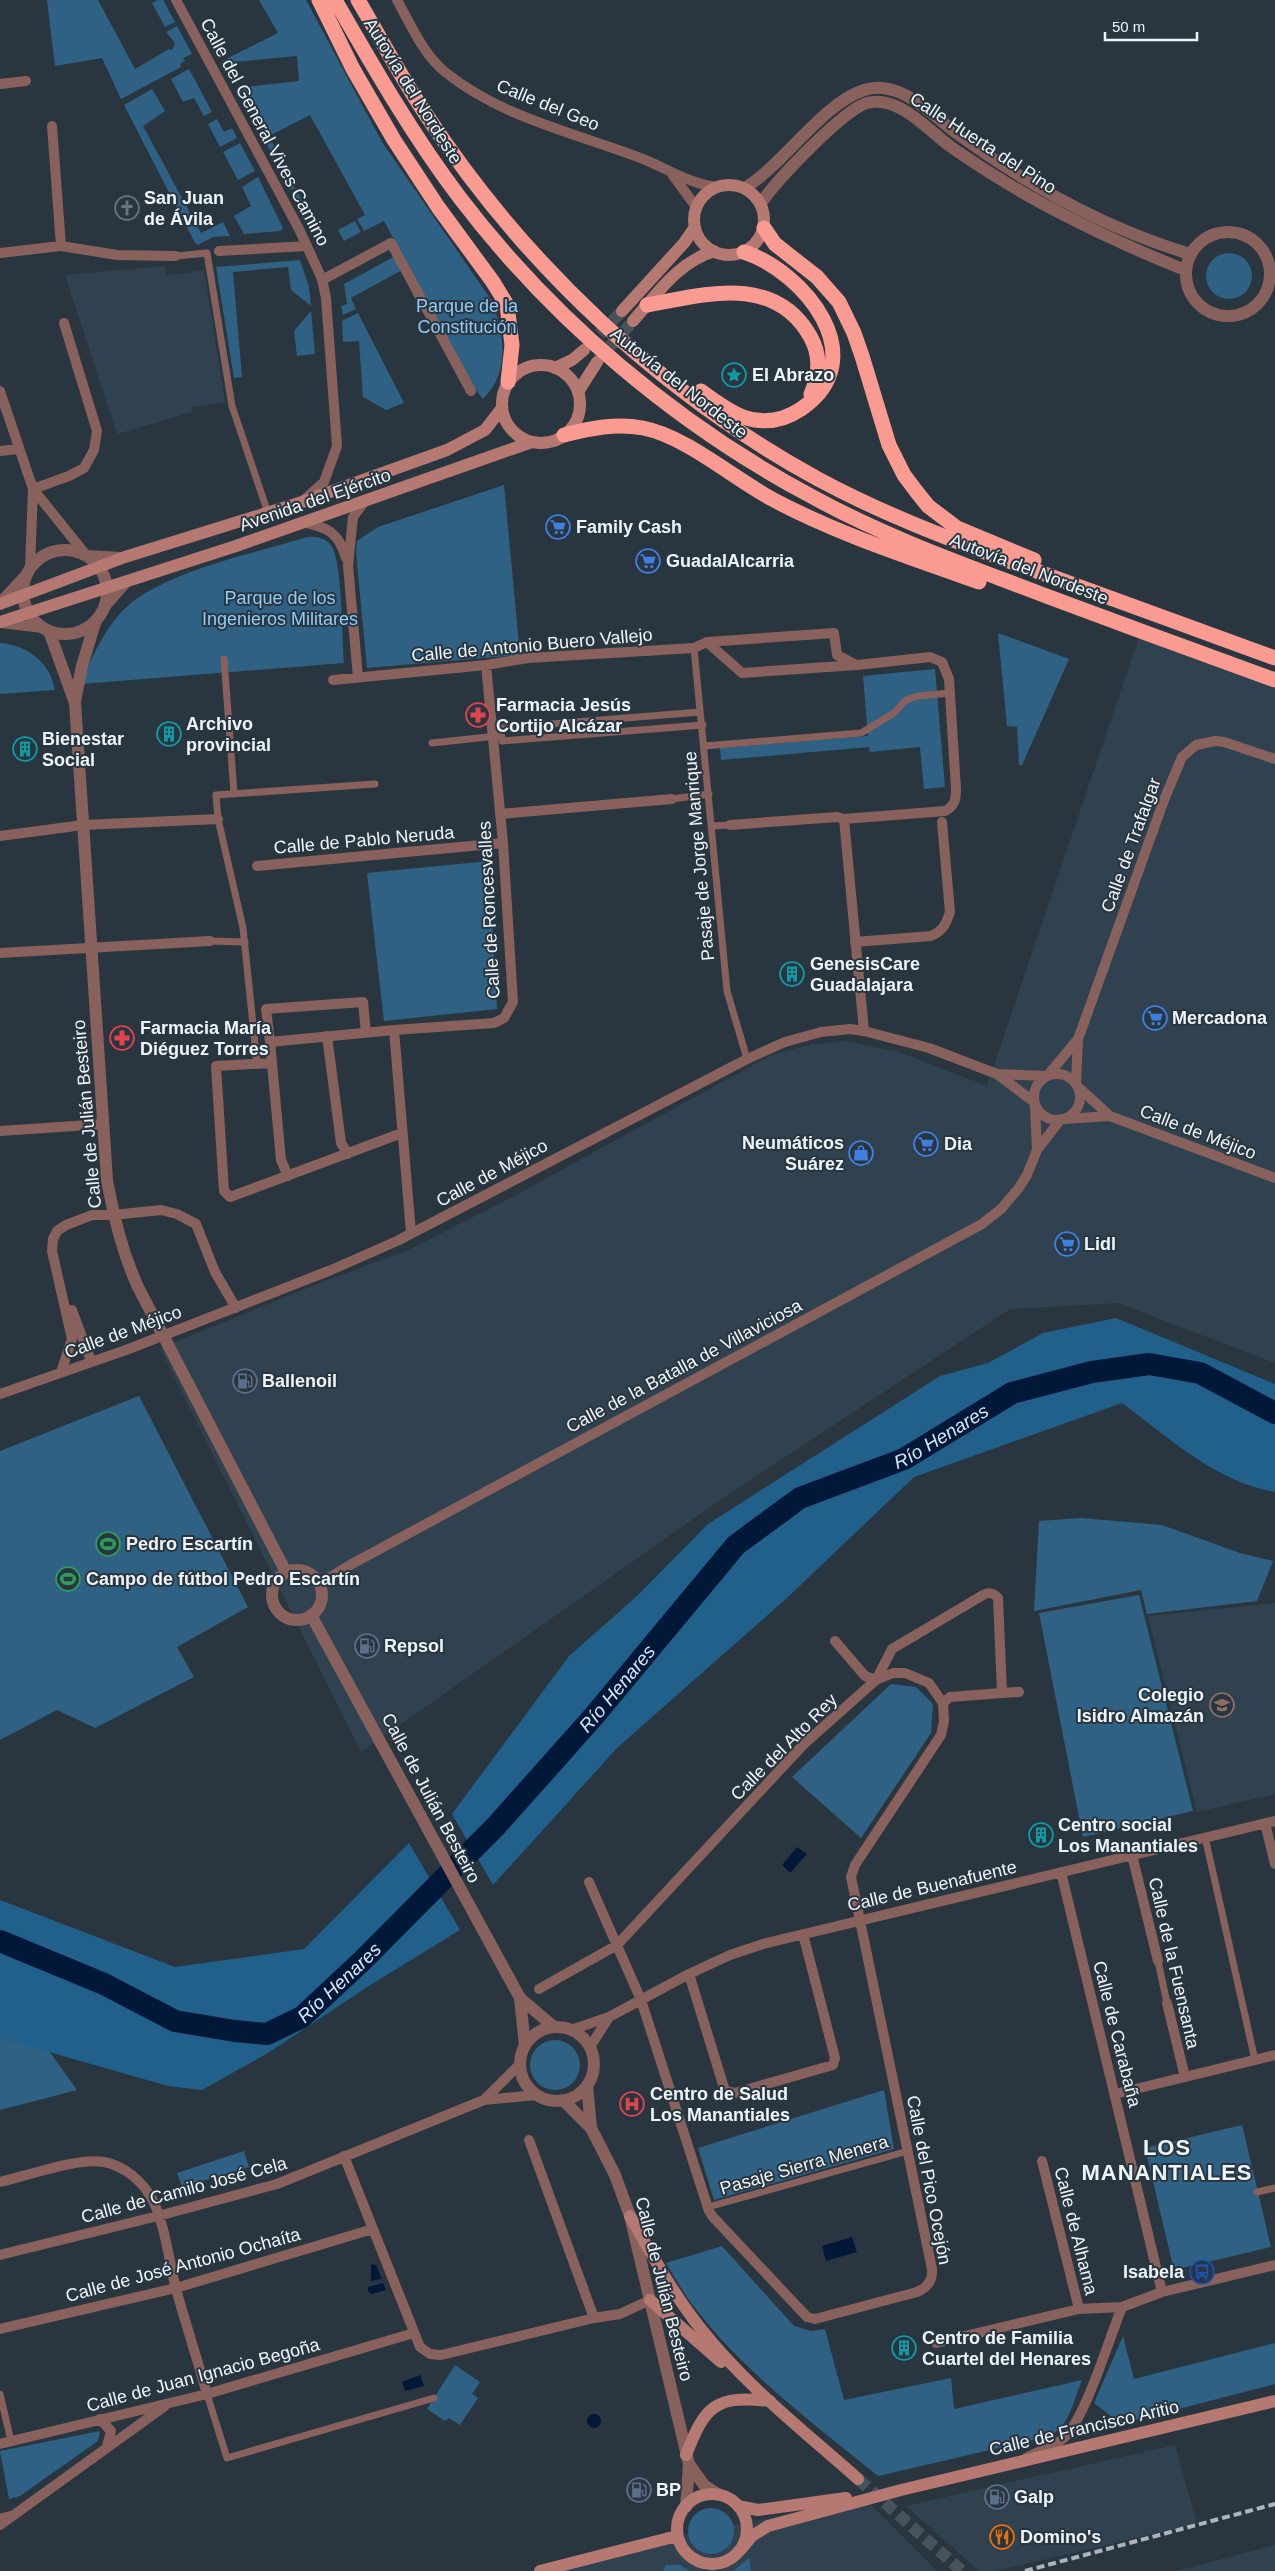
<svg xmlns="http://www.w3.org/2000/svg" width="1275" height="2571" viewBox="0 0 1275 2571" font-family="Helvetica,sans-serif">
	<rect width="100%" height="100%" fill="#2a363f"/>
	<path fill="#304250" d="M165,266L167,276L204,270L225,402L192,407V412L117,434L65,275Z
		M1141,631L1275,680V1363L1118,1303L1010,1309L726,1496L361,1752L160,1348L320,1283L406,1251L507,1200L773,1054L810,1045L847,1041L902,1053L987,1086Z
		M1275,1603V1794L1197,1812L1148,1616Z
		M1175,2445L1197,2524L996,2571H979L906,2506Z
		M865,2499L937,2571H546L677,2536Z
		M1275,2545V2571H1176Z"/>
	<path fill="#2f6184" d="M47,0H98L135,69L169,49L172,50L175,43L166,32L177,26L192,54L183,58L185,61L180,64L181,67L121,99L102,58L55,66Z
		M158,0H163L175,22L165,27L152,3Z
		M259,0H306L382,142L492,301C504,334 511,371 483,399L474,388L384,221L364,231L357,219L365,215L310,115L269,136L279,156L274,158L237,88L299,81L297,56L223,63L222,61L278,33Z
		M189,69L212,112L204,116L194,98L183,102L171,79Z
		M152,89L165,111L143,126L201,233L223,222L230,236L213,237L198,245L195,243L124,105Z
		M217,119L224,132L232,128L237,138L220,147L208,124Z
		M240,143L255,171L238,180L223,152Z
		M281,160L295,188L291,190L277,163Z
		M258,177L283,228L280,231L244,234L234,216L251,206L242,187Z
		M298,193L312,220L308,222L294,195Z
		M355,221L361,232L344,241L338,230Z
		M1206 276a23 23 0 1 1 46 0a23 23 0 1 1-46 0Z
		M395,256L402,270L351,298L356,309L343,315L341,306L347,304L344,284Z
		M300,260L309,287L311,306L291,290L288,267L233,272L242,377L234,378L216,267Z
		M311,311L315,354L297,356L294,331Z
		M358,313L401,397L404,403L386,410L363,397L359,341L343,342L342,321Z
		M504,485L520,655L367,668L356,553L357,541L378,527Z
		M307,537C317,536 328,538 333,549C342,567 342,639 344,663L81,684C92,656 107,623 131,603C175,569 253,554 307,537Z
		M998,633L1069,659L1022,765H1019L1017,727L1007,726Z
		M0,643C27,645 50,662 55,690L0,694Z
		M935,669L945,787L924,789L920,747L870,752L869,747L721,760L720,748L868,736L863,676Z
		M489,861L497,1009L384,1021L367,873Z
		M139,1396L248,1607L177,1647L194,1677L95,1728L57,1710L0,1740V1451Z
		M1081,1518L1162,1525L1240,1553L1273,1561L1257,1601L1147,1614L1141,1590L1034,1611L1039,1521Z
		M1139,1595L1193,1811L1083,1837L1039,1613Z
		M891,1684L916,1687L933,1704L931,1733L861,1838L792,1777Z
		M0,2025L34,2030L77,2090L0,2110Z
		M530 2065a25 25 0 1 1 50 0a25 25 0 1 1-50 0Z
		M884,2090L894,2149L714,2200L698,2148Z
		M1242,2125L1271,2247L1174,2270L1145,2148Z
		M244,2151L249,2167L182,2187L177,2173Z
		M722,2246L794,2326L811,2331L825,2329L844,2400L951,2378L954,2409L1082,2380C1074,2399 1070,2425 1050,2436L878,2476C814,2424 745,2373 695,2308C684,2294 675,2278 666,2263Z
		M1123,2336L1134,2379L1275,2343V2384L1121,2424L1094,2403Z
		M455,2365L480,2382L472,2394L478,2398L460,2425L449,2418L445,2421L427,2409Z
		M100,2431L98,2441L20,2496L9,2499L0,2451Z
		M688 2531a23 23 0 1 1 46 0a23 23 0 1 1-46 0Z
		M749,2558L751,2571H733Z
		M666,2565H680L690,2571H663Z"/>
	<path fill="#20608a" d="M1116,1318L1275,1384V1492C1216,1482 1169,1438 1122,1403L914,1477L788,1597L617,1748L493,1885L452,1814L569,1656L637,1596L708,1524L940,1376L988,1363L1043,1333Z
		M409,1843L460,1930L367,1987L268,2053L202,2090L168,2086L0,2038V1900L175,1967L304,1949Z"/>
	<path fill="#021838" d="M797,1847L807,1854L790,1873L782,1865Z
		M852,2237L857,2252L826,2261L822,2246Z
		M371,2264L376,2265L382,2279L371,2281Z
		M383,2283L386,2290L371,2294L368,2291V2287Z
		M420,2375L424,2386L405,2391L402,2382Z
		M587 2421a7 7 0 1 1 14 0a7 7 0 1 1-14 0Z"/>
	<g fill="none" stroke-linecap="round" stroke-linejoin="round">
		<path stroke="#021838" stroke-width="22" id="s1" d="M0,1941L104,1984L175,2021L235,2031L267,2034L302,2017L363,1960L496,1826L594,1716L736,1545L800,1498L904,1459L1012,1393L1092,1372L1149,1364L1200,1373L1275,1413"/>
		<path stroke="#47535b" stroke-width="12" stroke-dasharray="12 6" stroke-linecap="butt" d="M587,347L622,311
			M598,360L633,321
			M858,2479L962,2571"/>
		<path stroke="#88615c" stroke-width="7" d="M176,256L207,253L232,406L268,513
			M694,648L727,991L747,1059
			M224,659L234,793
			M700,712L501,728L502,741L703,725
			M432,743L497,736
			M704,746L861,733L894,713L906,700L918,696L950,693
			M672,799L709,794
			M712,826L730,825
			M210,941L245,942
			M257,1064L243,928L218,819L216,795L375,784
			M1205,1837L1255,2060
			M1158,1961L1167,2003
			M1257,2192L1275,2188
			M708,2207L908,2151
			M0,2394L11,2441
			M207,2394L227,2458L434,2398
			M0,2517L13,2514"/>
		<path stroke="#88615c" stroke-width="10" d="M176,0L299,229L322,279L326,298L337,446L324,482L305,499
			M397,0C411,25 423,54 445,72C502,118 576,133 643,159C668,169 690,184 717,187
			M0,84L26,81
			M52,126L61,246
			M672,174L696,207
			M219,251L307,246
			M0,253L61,246L117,255L176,256
			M322,280L391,243L471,391
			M0,391L33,489L86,555L122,557
			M0,451L18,449
			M33,489L69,476L84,468L94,450L97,431L64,323
			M302,522C328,528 338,531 346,558
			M30,568L33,489
			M0,602L26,574
			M106,606L128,581
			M1,623L43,628
			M707,642L834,633L837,655L856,665
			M358,677L348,566L353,517L365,501
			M333,680L486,665L528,658L694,648L707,642L742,673L857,665L930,657L942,662L949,679L956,789C956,799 955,806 945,811L844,819L837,817L730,825
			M500,814L672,799
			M844,819L864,1031
			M0,836L83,825L218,819
			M257,866L503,843
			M855,942L931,936C943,931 946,924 950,912L942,822
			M0,953L210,941
			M366,1033L363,1002L266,1009L270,1042L394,1030
			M327,1036L341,1143L348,1154
			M270,1042L281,1160L288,1176
			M272,1063L216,1066L224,1191L230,1197L402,1133
			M1034 1097a23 23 0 1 1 46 0a23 23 0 1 1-46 0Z
			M997,1074L1046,1076
			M1048,1075L1078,1039L1081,1031L1164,800L1182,757L1196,745L1215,741L1224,742L1275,759
			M1076,1084L1078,1039
			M1078,1087L1110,1116L1275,1178
			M1035,1106L1037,1150
			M1065,1119L1110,1116
			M0,1131L104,1124
			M411,1233L394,1030L494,1023L504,1018L513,1002L503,843L486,665
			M72,1310L91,1361
			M203,1320L331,1270L397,1241L747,1059L785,1042L821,1032L850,1029L864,1031L929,1048L997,1074L1034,1102
			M61,1372L72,1339L52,1251L53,1239L57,1231L66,1225L92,1215H113L161,1210L177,1214L196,1224L215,1272L236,1308
			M0,1394L126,1350
			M319,1584L350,1565L982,1224L1001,1209L1018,1189L1027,1175L1037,1150L1061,1119
			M835,1641L865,1676L876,1680L892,1649L983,1595C989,1592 993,1592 998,1598L1002,1693L950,1697L943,1703
			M1002,1693L1019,1692
			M1265,1823L1275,1864
			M1132,1855L1158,1961
			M1061,1872L1162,2292
			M689,1974L725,2091L735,2093L833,2065L835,2058L803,1934
			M539,1989L617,1945L804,1744L876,1680L893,1673H905L929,1683L943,1703L944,1721L941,1735L855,1865L851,1877L932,2269C933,2280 927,2288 917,2292L815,2319L807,2317L713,2217L709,2211L641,2000L589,1882
			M1167,2003L1185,2077
			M571,2030L609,2017L689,1974L730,1955L763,1944L1275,1821
			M590,2047L609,2017
			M1115,2094L1275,2055
			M484,2100L520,2064
			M529,2140L594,2318
			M344,2156L420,2347L430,2354L441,2355L594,2318L620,2314L650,2300
			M1042,2161L1079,2309
			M0,2182C26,2176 79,2157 104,2162C124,2166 141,2180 151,2197C164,2220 169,2259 175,2285C185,2322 197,2358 207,2394
			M0,2255L158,2216L277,2184L484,2100L537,2095
			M0,2329L176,2288L373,2229
			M936,2343L1079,2309L1122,2307
			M100,2419L111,2431L107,2446
			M0,2444L207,2394L414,2333
			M1026,2458C1038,2451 1057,2446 1066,2436C1087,2413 1109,2339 1122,2307L1162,2292L1275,2265
			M0,2525L165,2406"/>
		<path stroke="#88615c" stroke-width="12" d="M745,188C785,163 822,104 864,90C900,78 933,116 959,135C1029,186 1107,229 1190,254
			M761,203C776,181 843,110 867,103C898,94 929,131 951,147C1025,199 1101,236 1185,270
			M1186 274a42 42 0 1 1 84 0a42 42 0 1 1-84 0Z
			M23 592a42 42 0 1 1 84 0a42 42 0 1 1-84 0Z
			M49,631L75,703L107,1180C114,1217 122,1252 138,1287L286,1572
			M75,701L82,666L95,623
			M272 1595a25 25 0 1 1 50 0a25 25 0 1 1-50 0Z
			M311,1615L520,1998L554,2027
			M520,1998L525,2046
			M520 2064a37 37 0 1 1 74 0a37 37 0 1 1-74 0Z
			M587,2085L591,2128
			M563,2100L591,2128L615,2175L630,2216L689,2464L704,2485L719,2495
			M686,2507L689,2464"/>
		<path stroke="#b67972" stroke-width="12" d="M694 220a35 35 0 1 1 70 0a35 35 0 1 1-70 0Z
			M622,311L684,243L695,227
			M633,321C658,293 677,263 714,251
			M502 404a39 39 0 1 1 78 0a39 39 0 1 1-78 0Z
			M555,368L572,360L584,350
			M578,392L597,362
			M0,604L125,557L302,502L447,450L485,430L502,408
			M0,622L236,546L532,442
			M630,2216C652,2255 673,2294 701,2329C745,2385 804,2431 858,2479
			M650,2300L721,2362
			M686,2455C705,2405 716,2395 770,2401
			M677 2529a35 35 0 1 1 70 0a35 35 0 1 1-70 0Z
			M738,2506L758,2510L846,2498
			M741,2549L752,2536L768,2526L901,2490L1275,2401
			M540,2571L677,2536"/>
		<path stroke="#fa9b91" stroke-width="15" d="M319,0L353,69L394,140L438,207L493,282L507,305L512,345L508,382
			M335,0C374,68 413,136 460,198C553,320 676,424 811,496C887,538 968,566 1049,597C1124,625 1200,653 1275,680
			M358,0C381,39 402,79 427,116C525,265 661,393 818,479C892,519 971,547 1050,576C1125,603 1200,631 1275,658
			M764,228L775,244L817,277L839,302L854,333L862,356L889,445L904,475L916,491L928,506L957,528L1034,560
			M647,305C703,295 774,273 810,336C821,355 820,374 811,394
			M701,391C713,400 728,411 743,417C763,424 783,421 801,409C875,359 805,272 744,252
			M564,435C591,428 616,423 643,428C685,436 733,478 772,499C837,534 910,557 979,582"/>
		<path stroke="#acb5bc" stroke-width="4" stroke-dasharray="8 4" stroke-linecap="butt" d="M1025,2571L1275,2504"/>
		<path stroke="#88615c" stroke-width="10" d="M126,1350L203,1320"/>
	</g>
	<defs>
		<g id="church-ring" transform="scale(1.25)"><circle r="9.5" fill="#2a363f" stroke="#6b7280" stroke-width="1.5"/><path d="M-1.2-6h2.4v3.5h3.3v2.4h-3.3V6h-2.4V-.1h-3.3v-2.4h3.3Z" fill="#6b7280"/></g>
		<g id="sight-ring" transform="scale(1.25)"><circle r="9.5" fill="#2a363f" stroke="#0f9aa8" stroke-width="1.5"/><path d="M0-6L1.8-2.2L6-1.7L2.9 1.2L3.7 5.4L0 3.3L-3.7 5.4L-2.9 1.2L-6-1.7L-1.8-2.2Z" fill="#0f9aa8"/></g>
		<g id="supermarket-ring" transform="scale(1.25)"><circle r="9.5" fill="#2a363f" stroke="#3f7fe0" stroke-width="1.5"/><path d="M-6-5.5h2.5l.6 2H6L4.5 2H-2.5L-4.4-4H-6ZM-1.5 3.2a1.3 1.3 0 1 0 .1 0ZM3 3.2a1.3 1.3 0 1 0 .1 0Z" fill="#3f7fe0"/></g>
		<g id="pharmacy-ring" transform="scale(1.25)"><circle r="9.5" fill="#2a363f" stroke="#e0444e" stroke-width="1.5"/><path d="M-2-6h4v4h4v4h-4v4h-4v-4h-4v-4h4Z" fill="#e0444e"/></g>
		<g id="building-ring" transform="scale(1.25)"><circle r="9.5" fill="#2a363f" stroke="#0f9aa8" stroke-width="1.5"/><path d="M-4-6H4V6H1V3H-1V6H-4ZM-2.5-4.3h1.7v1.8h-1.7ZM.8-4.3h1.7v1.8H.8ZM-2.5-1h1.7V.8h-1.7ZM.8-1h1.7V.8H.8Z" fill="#0f9aa8"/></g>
		<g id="shop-ring" transform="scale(1.25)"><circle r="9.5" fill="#2a363f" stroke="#3f7fe0" stroke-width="1.5"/><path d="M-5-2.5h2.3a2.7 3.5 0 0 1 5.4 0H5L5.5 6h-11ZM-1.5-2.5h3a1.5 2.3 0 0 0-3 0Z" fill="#3f7fe0"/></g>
		<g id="fuel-ring" transform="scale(1.25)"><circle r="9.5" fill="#2a363f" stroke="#5c6f8a" stroke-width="1.5"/><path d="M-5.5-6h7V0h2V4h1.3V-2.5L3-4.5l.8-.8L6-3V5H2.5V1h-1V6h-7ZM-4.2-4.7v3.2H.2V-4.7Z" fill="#5c6f8a"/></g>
		<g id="stadium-ring" transform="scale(1.25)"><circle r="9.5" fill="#2a363f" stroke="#2e9e5b" stroke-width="1.5"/><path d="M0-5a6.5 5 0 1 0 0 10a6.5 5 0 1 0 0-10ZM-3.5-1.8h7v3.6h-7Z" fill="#2e9e5b"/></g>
		<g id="school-ring" transform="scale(1.25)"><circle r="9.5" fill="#2a363f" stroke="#8d6e63" stroke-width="1.5"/><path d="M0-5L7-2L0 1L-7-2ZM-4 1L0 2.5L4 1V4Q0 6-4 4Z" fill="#8d6e63"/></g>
		<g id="hospital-ring" transform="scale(1.25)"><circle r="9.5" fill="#2a363f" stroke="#e0444e" stroke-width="1.5"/><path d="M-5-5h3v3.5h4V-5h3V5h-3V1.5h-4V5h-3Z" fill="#e0444e"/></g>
		<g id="bus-ring" transform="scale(1.25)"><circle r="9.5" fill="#2a363f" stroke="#1a4fb4" stroke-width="1.5"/><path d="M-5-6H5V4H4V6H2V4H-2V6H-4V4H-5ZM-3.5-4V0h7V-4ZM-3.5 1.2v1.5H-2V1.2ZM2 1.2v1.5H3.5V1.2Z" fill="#1a4fb4"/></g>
		<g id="restaurant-ring" transform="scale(1.25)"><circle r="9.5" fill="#2a363f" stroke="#e8710a" stroke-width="1.5"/><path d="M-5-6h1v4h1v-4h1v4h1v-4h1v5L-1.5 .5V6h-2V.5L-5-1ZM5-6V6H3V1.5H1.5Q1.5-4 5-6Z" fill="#e8710a"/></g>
	</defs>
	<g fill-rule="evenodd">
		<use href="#church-ring" x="127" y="208"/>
		<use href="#sight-ring" x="734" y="375"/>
		<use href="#supermarket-ring" x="558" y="527"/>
		<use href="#supermarket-ring" x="648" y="561"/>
		<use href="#pharmacy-ring" x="478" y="715"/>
		<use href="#building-ring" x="169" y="734"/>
		<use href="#building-ring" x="25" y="749"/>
		<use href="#building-ring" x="792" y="974"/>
		<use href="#supermarket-ring" x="1155" y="1018"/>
		<use href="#pharmacy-ring" x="122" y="1038"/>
		<use href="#supermarket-ring" x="926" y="1144"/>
		<use href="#shop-ring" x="861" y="1153"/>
		<use href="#supermarket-ring" x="1067" y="1244"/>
		<use href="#fuel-ring" x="245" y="1381"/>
		<use href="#stadium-ring" x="108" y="1544"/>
		<use href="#stadium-ring" x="68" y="1579"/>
		<use href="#fuel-ring" x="367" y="1646"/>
		<use href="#school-ring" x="1222" y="1705"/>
		<use href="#building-ring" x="1041" y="1835"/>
		<use href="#hospital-ring" x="632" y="2104"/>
		<use href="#bus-ring" x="1202" y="2272"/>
		<use href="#building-ring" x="904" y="2348"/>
		<use href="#fuel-ring" x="639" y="2490"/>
		<use href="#fuel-ring" x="997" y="2497"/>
		<use href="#restaurant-ring" x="1002" y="2537"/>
	</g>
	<g text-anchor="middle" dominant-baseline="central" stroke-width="4" stroke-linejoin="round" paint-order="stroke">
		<g font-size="18" fill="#edf5fb" stroke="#2a363f">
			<text transform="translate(413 91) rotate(58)">Autovía del Nordeste</text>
			<text transform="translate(548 105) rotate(22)">Calle del Geo</text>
			<text transform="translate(265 132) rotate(62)">Calle del General Vives Camino</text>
			<text transform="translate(983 143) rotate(33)">Calle Huerta del Pino</text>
			<text transform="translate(679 383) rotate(38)">Autovía del Nordeste</text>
			<text transform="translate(315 500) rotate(-19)">Avenida del Ejército</text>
			<text transform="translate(1029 569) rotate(21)">Autovía del Nordeste</text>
			<text transform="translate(532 645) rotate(-5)">Calle de Antonio Buero Vallejo</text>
			<text transform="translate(364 840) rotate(-5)">Calle de Pablo Neruda</text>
			<text transform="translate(1131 845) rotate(-70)">Calle de Trafalgar</text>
			<text transform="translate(699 856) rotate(-95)">Pasaje de Jorge Manrique</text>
			<text transform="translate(489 910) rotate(-93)">Calle de Roncesvalles</text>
			<text transform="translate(87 1114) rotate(-95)">Calle de Julián Besteiro</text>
			<text transform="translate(1198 1132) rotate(21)">Calle de Méjico</text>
			<text transform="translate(492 1173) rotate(-28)">Calle de Méjico</text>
			<text transform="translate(123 1332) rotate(-20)">Calle de Méjico</text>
			<text transform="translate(684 1366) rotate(-28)">Calle de la Batalla de Villaviciosa</text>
			<text transform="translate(784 1747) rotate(-45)">Calle del Alto Rey</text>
			<text transform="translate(431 1798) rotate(62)">Calle de Julián Besteiro</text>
			<text transform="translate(932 1886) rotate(-13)">Calle de Buenafuente</text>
			<text transform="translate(1174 1963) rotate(77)">Calle de la Fuensanta</text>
			<text transform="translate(1117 2034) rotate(76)">Calle de Carabaña</text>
			<text transform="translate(804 2165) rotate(-16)">Pasaje Sierra Menera</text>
			<text transform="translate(929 2180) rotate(79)">Calle del Pico Ocejón</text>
			<text transform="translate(184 2190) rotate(-15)">Calle de Camilo José Cela</text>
			<text transform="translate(1076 2231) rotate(76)">Calle de Alhama</text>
			<text transform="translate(183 2265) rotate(-15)">Calle de José Antonio Ochaíta</text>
			<text transform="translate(664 2289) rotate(76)">Calle de Julián Besteiro</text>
			<text transform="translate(203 2375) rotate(-15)">Calle de Juan Ignacio Begoña</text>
			<text transform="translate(1084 2428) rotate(-13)">Calle de Francisco Aritio</text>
		</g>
		<g font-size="18" font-weight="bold" fill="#edf5fb" stroke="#2a363f" text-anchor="start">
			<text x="144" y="198">San Juan<tspan x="144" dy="21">de Ávila</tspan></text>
			<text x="752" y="375">El Abrazo</text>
			<text x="576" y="527">Family Cash</text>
			<text x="666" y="561">GuadalAlcarria</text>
			<text x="496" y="705">Farmacia Jesús<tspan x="496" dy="21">Cortijo Alcázar</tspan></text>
			<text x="186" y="724">Archivo<tspan x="186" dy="21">provincial</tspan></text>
			<text x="42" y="739">Bienestar<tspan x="42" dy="21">Social</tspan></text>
			<text x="810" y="964">GenesisCare<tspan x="810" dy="21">Guadalajara</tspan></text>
			<text x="1172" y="1018">Mercadona</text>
			<text x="140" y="1028">Farmacia María<tspan x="140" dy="21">Diéguez Torres</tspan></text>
			<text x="844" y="1143" text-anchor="end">Neumáticos<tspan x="844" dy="21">Suárez</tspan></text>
			<text x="944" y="1144">Dia</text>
			<text x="1084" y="1244">Lidl</text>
			<text x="262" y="1381">Ballenoil</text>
			<text x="126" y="1544">Pedro Escartín</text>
			<text x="86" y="1579">Campo de fútbol Pedro Escartín</text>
			<text x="384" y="1646">Repsol</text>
			<text x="1204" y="1695" text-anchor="end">Colegio<tspan x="1204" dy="21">Isidro Almazán</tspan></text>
			<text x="1058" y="1825">Centro social<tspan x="1058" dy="21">Los Manantiales</tspan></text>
			<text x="650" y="2094">Centro de Salud<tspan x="650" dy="21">Los Manantiales</tspan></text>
			<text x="1184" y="2272" text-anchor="end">Isabela</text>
			<text x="922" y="2338">Centro de Familia<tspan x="922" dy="21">Cuartel del Henares</tspan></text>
			<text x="656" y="2490">BP</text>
			<text x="1014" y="2497">Galp</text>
			<text x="1020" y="2537">Domino's</text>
		</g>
		<g font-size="18" fill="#90cbf8" stroke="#2a363f">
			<text x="467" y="306">Parque de la<tspan x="467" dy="21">Constitución</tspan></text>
			<text x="280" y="598">Parque de los<tspan x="280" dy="21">Ingenieros Militares</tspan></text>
		</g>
		<g font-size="19" font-style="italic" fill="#d8e5f8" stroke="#2a363f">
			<text stroke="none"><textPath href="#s1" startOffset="1200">Río Henares</textPath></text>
			<text stroke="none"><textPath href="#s1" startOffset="780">Río Henares</textPath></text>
			<text stroke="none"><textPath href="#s1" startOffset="375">Río Henares</textPath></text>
		</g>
		<g font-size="22" font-weight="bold" letter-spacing="1" fill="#edf5fb" stroke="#2a363f">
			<text x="1167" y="2147">LOS<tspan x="1167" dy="25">MANANTIALES</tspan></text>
		</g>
	</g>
	<path d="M1105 32v8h92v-8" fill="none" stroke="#edf5fb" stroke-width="2.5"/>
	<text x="1112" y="32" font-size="15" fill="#edf5fb" stroke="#2a363f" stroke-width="4" paint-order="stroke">50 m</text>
</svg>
